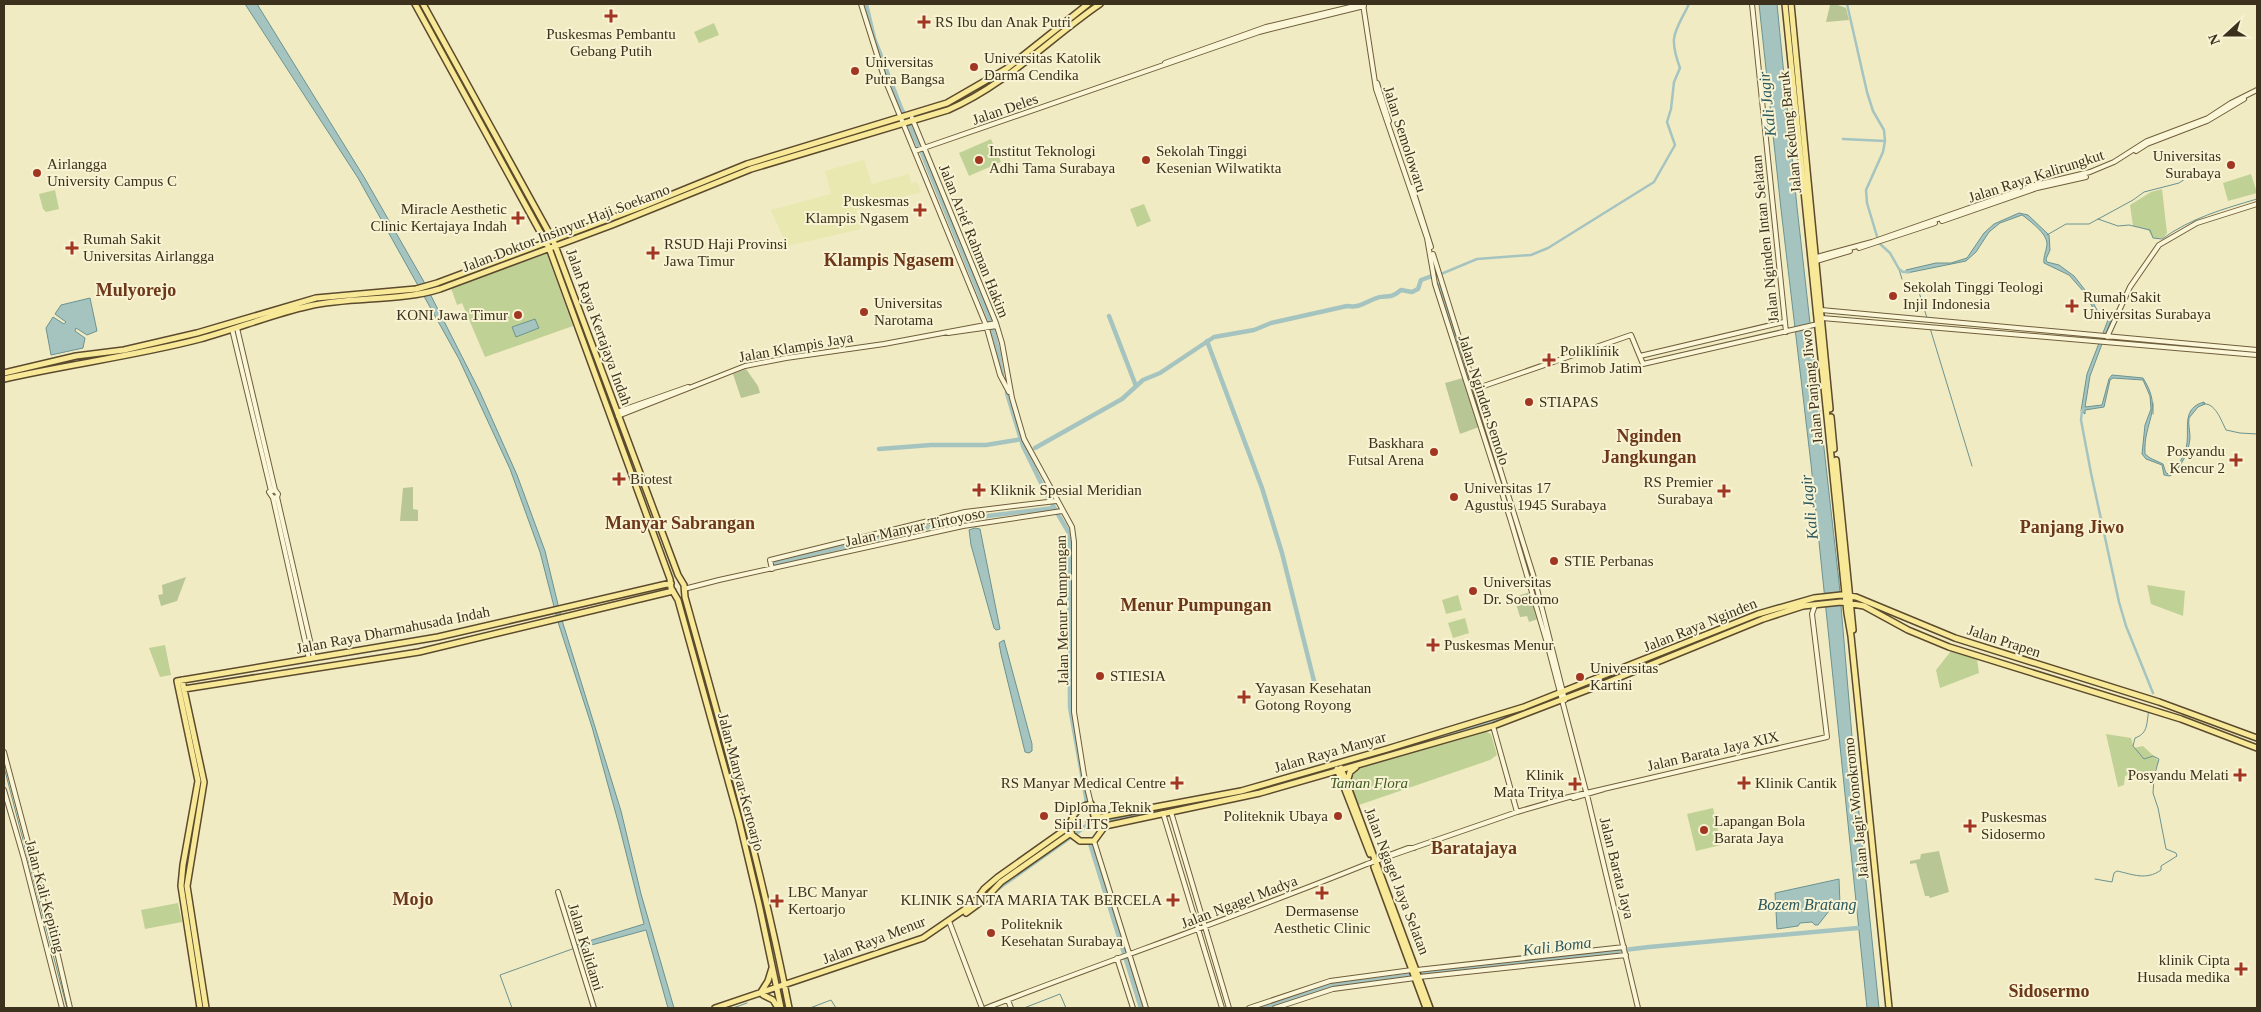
<svg xmlns="http://www.w3.org/2000/svg" width="2261" height="1012" viewBox="0 0 2261 1012" font-family="'Times New Roman',serif">
	<rect width="100%" height="100%" fill="#f1ebc3"/>
	<path fill="#e8e8b0" d="M864,160L872,184L909,174L911,183L917,182L921,192L856,210L861,229L787,246L771,210L831,194L825,171Z"/>
	<path fill="#c0d196" d="M714,23L719,35L699,43L694,32Z
		M991,139L1001,162L969,176L959,153Z
		M2251,174L2257,193L2228,201L2223,183Z
		M2162,189L2167,233L2163,238H2153L2148,230L2133,226L2130,205L2151,192Z
		M55,190L59,209L46,212L43,209L39,194Z
		M1144,204L1151,221L1137,227L1130,209Z
		M546,252L573,326L485,357L462,303L457,305L451,288Z
		M2147,585L2185,591L2183,616L2151,604Z
		M1458,595L1462,610L1446,614L1442,600Z
		M1465,618L1469,633L1453,638L1448,623Z
		M165,645L171,675L160,677L149,648Z
		M1951,651L1977,659L1979,673L1940,688L1936,670Z
		M1485,731L1491,734L1497,755L1490,760L1359,805C1348,794 1347,777 1358,767Z
		M2106,734L2131,738L2134,748L2143,746L2159,761L2152,777L2144,778L2140,771L2125,776L2124,785L2118,787Z
		M1713,808L1721,845L1696,851L1687,814Z
		M178,903L182,922L145,929L141,910Z"/>
	<path fill="#b8c595" d="M1835,4L1846,8L1849,20L1826,22L1830,5Z
		M746,369L758,386L760,393L741,398L733,374Z
		M1463,378L1479,427L1460,434L1445,383Z
		M413,487V509L418,510V521H400L403,488Z
		M186,577L177,601L161,606L158,595L163,594L162,585Z
		M1530,592L1538,619L1529,622L1527,616L1520,617L1514,597Z
		M1939,851L1949,892L1930,898L1929,896H1925L1916,863L1910,864V861L1920,859L1921,854Z"/>
	<path fill="#a5c4c0" stroke="#6b9390" d="M245,4H257L364,177L423,280L480,392L517,475L545,551L561,617L621,811L641,894L674,1008H668L646,930L577,949L576,945L644,924L619,825L592,727L558,622L540,552L510,469L459,359L358,178Z
		M1759,4H1777L1797,207L1839,582L1856,784L1879,1008H1867L1811,464L1781,209Z
		M2019,213L2028,215L2049,235L2050,250L2046,259L2047,262L2059,265L2074,276L2089,295L2097,310L2111,320L2090,376L2085,407L2102,405L2109,379L2112,375L2143,378C2164,411 2143,421 2145,454L2150,458L2163,464L2166,473L2169,474C2178,467 2186,454 2187,443C2189,427 2182,408 2204,402L2205,404L2198,407L2189,418C2188,425 2190,431 2190,438C2189,452 2181,468 2170,476L2164,475L2162,465L2146,459L2142,454L2145,425L2151,409L2150,396L2143,380L2113,378L2110,380L2104,407L2085,410V414L2081,411L2087,374L2108,320L2097,315L2084,292L2069,275L2044,263C2043,256 2047,250 2047,243C2046,233 2032,223 2025,217L2022,215L2000,223L1989,232L1976,252L1966,261L1907,273L1906,270L1936,263H1951L1967,258L1984,233L1994,224Z
		M90,298L97,331L87,335L76,328L75,331L85,338L83,348L51,355L46,328L53,317L64,324L66,322L55,314L61,305Z
		M535,319L539,328L516,337L512,327Z
		M975,528L980,529L1000,629L996,630L994,628L971,545L969,530Z
		M1004,640L1032,744V751L1029,753L1025,752L1001,654L999,643Z
		M1839,879L1840,905L1833,906L1818,925H1815L1812,922L1800,923L1798,926L1777,929L1775,893Z"/>
	<g fill="none" stroke-linecap="round" stroke-linejoin="round">
		<path stroke="#6b9390" stroke-width="1" d="M2098,219L2118,226L2129,225L2150,230L2153,238L2162,239C2191,218 2223,209 2257,199
			M2047,235L2066,224H2089L2133,200L2144,192L2179,183L2195,172H2200
			M1899,269L1902,279
			M1906,288L1915,287L1919,292L1927,318
			M1930,328L1972,466
			M2107,338L2257,352
			M2153,403V414
			M2203,404C2215,402 2221,420 2226,430L2240,433L2257,434
			M4,767L67,1008
			M2095,879L2112,882L2114,873L2117,871C2132,874 2146,881 2161,870V866L2177,856L2176,853L2166,849L2158,808L2153,793L2154,777L2159,759L2153,756L2144,759L2133,746L2135,738C2149,733 2146,723 2149,710
			M512,1008L500,975L575,948
			M733,1008L747,1003
			M810,1008L831,1000L836,1008
			M1024,1008L1060,994L1066,1008"/>
		<path stroke="#a5c4c0" stroke-width="2.5" d="M1847,4L1867,92L1873,111L1884,130L1885,141L1883,152L1866,190L1867,203L1879,243L1890,253L1899,269L1903,272H1909
			M1843,139L1885,141
			M1441,274L1477,259L1531,255L1548,248L1654,182L1675,145L1667,122L1671,109L1674,82L1680,68C1668,35 1675,33 1689,4
			M2082,410L2081,420L2091,473L2119,602L2126,626L2153,693"/>
		<path stroke="#a5c4c0" stroke-width="4.5" d="M866,4L874,38L901,108L922,153L990,320L998,350L1002,375
			M1440,285L1477,399
			M1109,316L1136,386
			M1207,341L1262,488L1282,553L1315,685
			M1007,393L1023,446L1048,497L1069,533L1070,707L1088,808
			M1479,407L1507,497
			M1035,448L1122,399L1143,380L1160,373L1214,337L1254,330L1271,323L1347,306C1359,308 1364,303 1374,299C1386,293 1388,301 1401,290L1412,292L1418,289L1421,280L1432,276
			M879,449L931,445H986L1022,439
			M1513,517L1546,632
			M775,563L963,519L1054,508
			M1105,820L1198,803L1273,785L1453,734L1527,710L1563,695
			M1087,822L1101,820
			M1089,840L1141,1008
			M997,889L1086,826
			M1263,1008L1332,985L1649,947L1858,928"/>
		<g stroke="#6f5e3b" stroke-width="6">
			<path id="secondary" d="M861,4L884,77L986,325L1000,375L1009,392
				M1363,4L1376,89L1427,238L1435,284L1510,518L1547,643L1588,799L1638,1008
				M1752,4L1786,332
				M1165,63L1266,27L1363,4
				M1377,83L1389,121
				M912,118L996,323L1002,343L1012,398L1024,439L1072,527L1074,542V712L1084,775L1091,804
				M915,151L1259,32L1364,6
				M2136,151L2147,144L2207,121L2244,99
				M1412,187L1431,247
				M1942,221L2037,188L2086,177
				M1859,248L1935,223
				M1433,254L1535,581L1565,700
				M1813,258L1872,242L2035,185L2090,172L2114,162L2147,141L2208,118L2231,103L2257,90
				M1813,262L1850,251
				M1821,310L2257,350
				M1822,318L2257,355
				M237,328L275,490L278,494L277,497L273,498L269,492L275,490
				M232,329L271,491
				M948,333L997,326
				M2107,337L2130,287L2159,245L2197,223L2257,204
				M1640,356L1784,322
				M1475,389L1631,335L1643,364L1818,324
				M617,412L688,387
				M618,416L745,366L786,358L884,344L996,323
				M277,497L314,658
				M273,498L309,659
				M772,569L770,560L965,512L1056,501
				M684,589L719,580L963,526L1062,511
				M1493,726L1517,812
				M4,752L58,956L70,1008
				M4,790L24,859L62,1008
				M1573,798L1604,789
				M1171,812L1229,1008
				M1163,813L1222,1008
				M1094,841L1146,1008
				M1373,861L1408,848H1414
				M1367,864L1517,812L1569,797L1827,737L1812,614L1815,605
				M558,892L594,1008
				M949,921L982,1008
				M1117,958L1133,1008
				M1417,970L1624,947
				M1419,977L1626,955
				M1008,1000L1011,1008
				M986,1008C1113,959 1241,915 1367,864
				M1249,1008L1330,981L1412,970
				M1275,1008L1333,989L1415,978"/>
		</g>
		<g stroke="#5b4a2d" stroke-width="8">
			<path id="primary" d="M415,4L549,248L670,579L671,588L678,600L739,820L759,904L781,1008
				M423,4L553,240L678,575L684,585L685,597C723,733 762,869 789,1008
				M1785,4L1847,613L1851,636L1889,1008
				M1791,4L1830,409
				M4,373L76,356L124,350L197,333L316,298L416,289L437,283L641,207L747,164L947,103L1006,69L1088,4
				M4,379C69,364 135,356 200,339C237,329 272,314 309,306C352,296 398,302 440,289L612,225L751,169L948,110C1006,85 1049,39 1100,4
				M1831,417L1834,449
				M1836,460L1853,630
				M182,680L204,782L187,886L206,1008
				M184,689L419,652L673,591
				M1341,768L1430,1008
				M1337,769L1370,854
				M1347,782L1350,772L1356,767
				M1102,817L1105,826L1094,841H1080L1072,835C1066,821 1077,806 1091,804L1094,816L1102,817L1241,791L1387,749L1524,707L1758,614L1814,598L1841,595L1856,597L1955,638L2159,702L2257,738
				M1105,826L1260,793L1493,726L1608,682L1763,619L1803,606L1841,602L1864,606L1908,630L1949,647L2181,719L2257,748
				M1374,867L1426,1008
				M966,913L985,899L1001,882L1071,833
				M761,992L768,981L772,968
				M763,995L773,1000L778,1008
				M200,1008L181,886L183,865L198,781L177,681L438,637L671,583
				M715,1008L923,938L974,903L984,889L998,877L1070,826"/>
		</g>
		<use href="#secondary" stroke="#fbf6d7" stroke-width="4"/>
		<use href="#primary" stroke="#f7e998" stroke-width="5"/>
	</g>
	<g fill="#a13723" stroke="#f8f3d3" stroke-width="2">
		<path d="M608.5 8.5h5v5h5v5h-5v5h-5v-5h-5v-5h5z"/>
		<path d="M921.5 14.5h5v5h5v5h-5v5h-5v-5h-5v-5h5z"/>
		<circle cx="974" cy="67" r="5"/>
		<circle cx="855" cy="71" r="5"/>
		<circle cx="979" cy="160" r="5"/>
		<circle cx="1146" cy="160" r="5"/>
		<circle cx="2231" cy="165" r="5"/>
		<circle cx="37" cy="173" r="5"/>
		<path d="M917.5 202.5h5v5h5v5h-5v5h-5v-5h-5v-5h5z"/>
		<path d="M515.5 210.5h5v5h5v5h-5v5h-5v-5h-5v-5h5z"/>
		<path d="M69.5 240.5h5v5h5v5h-5v5h-5v-5h-5v-5h5z"/>
		<path d="M650.5 245.5h5v5h5v5h-5v5h-5v-5h-5v-5h5z"/>
		<circle cx="1893" cy="296" r="5"/>
		<path d="M2069.5 298.5h5v5h5v5h-5v5h-5v-5h-5v-5h5z"/>
		<circle cx="864" cy="312" r="5"/>
		<circle cx="518" cy="315" r="5"/>
		<path d="M1546.5 352.5h5v5h5v5h-5v5h-5v-5h-5v-5h5z"/>
		<circle cx="1529" cy="402" r="5"/>
		<circle cx="1434" cy="452" r="5"/>
		<path d="M2233.5 452.5h5v5h5v5h-5v5h-5v-5h-5v-5h5z"/>
		<path d="M616.5 471.5h5v5h5v5h-5v5h-5v-5h-5v-5h5z"/>
		<path d="M976.5 482.5h5v5h5v5h-5v5h-5v-5h-5v-5h5z"/>
		<path d="M1721.5 483.5h5v5h5v5h-5v5h-5v-5h-5v-5h5z"/>
		<circle cx="1454" cy="497" r="5"/>
		<circle cx="1554" cy="561" r="5"/>
		<circle cx="1473" cy="591" r="5"/>
		<path d="M1430.5 637.5h5v5h5v5h-5v5h-5v-5h-5v-5h5z"/>
		<circle cx="1100" cy="676" r="5"/>
		<circle cx="1580" cy="677" r="5"/>
		<path d="M1241.5 689.5h5v5h5v5h-5v5h-5v-5h-5v-5h5z"/>
		<path d="M2237.5 767.5h5v5h5v5h-5v5h-5v-5h-5v-5h5z"/>
		<path d="M1174.5 775.5h5v5h5v5h-5v5h-5v-5h-5v-5h5z"/>
		<path d="M1741.5 775.5h5v5h5v5h-5v5h-5v-5h-5v-5h5z"/>
		<path d="M1572.5 776.5h5v5h5v5h-5v5h-5v-5h-5v-5h5z"/>
		<circle cx="1044" cy="816" r="5"/>
		<circle cx="1338" cy="816" r="5"/>
		<path d="M1967.5 818.5h5v5h5v5h-5v5h-5v-5h-5v-5h5z"/>
		<circle cx="1704" cy="830" r="5"/>
		<path d="M1319.5 885.5h5v5h5v5h-5v5h-5v-5h-5v-5h5z"/>
		<path d="M1170.5 892.5h5v5h5v5h-5v5h-5v-5h-5v-5h5z"/>
		<path d="M774.5 893.5h5v5h5v5h-5v5h-5v-5h-5v-5h5z"/>
		<circle cx="991" cy="933" r="5"/>
		<path d="M2238.5 961.5h5v5h5v5h-5v5h-5v-5h-5v-5h5z"/>
	</g>
	<g text-anchor="middle" dominant-baseline="central" stroke-width="4" stroke-linejoin="round" paint-order="stroke">
		<g font-size="15" fill="#3c311d" stroke="#f8f3d3" text-anchor="start">
			<text x="935" y="22">RS Ibu dan Anak Putri</text>
			<text x="611" y="34" text-anchor="middle">Puskesmas Pembantu<tspan x="611" dy="17">Gebang Putih</tspan></text>
			<text x="984" y="58">Universitas Katolik<tspan x="984" dy="17">Darma Cendika</tspan></text>
			<text x="865" y="62">Universitas<tspan x="865" dy="17">Putra Bangsa</tspan></text>
			<text x="989" y="151">Institut Teknologi<tspan x="989" dy="17">Adhi Tama Surabaya</tspan></text>
			<text x="1156" y="151">Sekolah Tinggi<tspan x="1156" dy="17">Kesenian Wilwatikta</tspan></text>
			<text x="2221" y="156" text-anchor="end">Universitas<tspan x="2221" dy="17">Surabaya</tspan></text>
			<text x="47" y="164">Airlangga<tspan x="47" dy="17">University Campus C</tspan></text>
			<text x="909" y="201" text-anchor="end">Puskesmas<tspan x="909" dy="17">Klampis Ngasem</tspan></text>
			<text x="507" y="209" text-anchor="end">Miracle Aesthetic<tspan x="507" dy="17">Clinic Kertajaya Indah</tspan></text>
			<text x="83" y="239">Rumah Sakit<tspan x="83" dy="17">Universitas Airlangga</tspan></text>
			<text x="664" y="244">RSUD Haji Provinsi<tspan x="664" dy="17">Jawa Timur</tspan></text>
			<text x="1903" y="287">Sekolah Tinggi Teologi<tspan x="1903" dy="17">Injil Indonesia</tspan></text>
			<text x="2083" y="297">Rumah Sakit<tspan x="2083" dy="17">Universitas Surabaya</tspan></text>
			<text x="874" y="303">Universitas<tspan x="874" dy="17">Narotama</tspan></text>
			<text x="508" y="315" text-anchor="end">KONI Jawa Timur</text>
			<text x="1560" y="351">Poliklinik<tspan x="1560" dy="17">Brimob Jatim</tspan></text>
			<text x="1539" y="402">STIAPAS</text>
			<text x="1424" y="443" text-anchor="end">Baskhara<tspan x="1424" dy="17">Futsal Arena</tspan></text>
			<text x="2225" y="451" text-anchor="end">Posyandu<tspan x="2225" dy="17">Kencur 2</tspan></text>
			<text x="630" y="479">Biotest</text>
			<text x="1713" y="482" text-anchor="end">RS Premier<tspan x="1713" dy="17">Surabaya</tspan></text>
			<text x="1464" y="488">Universitas 17<tspan x="1464" dy="17">Agustus 1945 Surabaya</tspan></text>
			<text x="990" y="490">Kliknik Spesial Meridian</text>
			<text x="1564" y="561">STIE Perbanas</text>
			<text x="1483" y="582">Universitas<tspan x="1483" dy="17">Dr. Soetomo</tspan></text>
			<text x="1444" y="645">Puskesmas Menur</text>
			<text x="1590" y="668">Universitas<tspan x="1590" dy="17">Kartini</tspan></text>
			<text x="1110" y="676">STIESIA</text>
			<text x="1255" y="688">Yayasan Kesehatan<tspan x="1255" dy="17">Gotong Royong</tspan></text>
			<text x="1564" y="775" text-anchor="end">Klinik<tspan x="1564" dy="17">Mata Tritya</tspan></text>
			<text x="2229" y="775" text-anchor="end">Posyandu Melati</text>
			<text x="1166" y="783" text-anchor="end">RS Manyar Medical Centre</text>
			<text x="1755" y="783">Klinik Cantik</text>
			<text x="1054" y="807">Diploma Teknik<tspan x="1054" dy="17">Sipil ITS</tspan></text>
			<text x="1328" y="816" text-anchor="end">Politeknik Ubaya</text>
			<text x="1981" y="817">Puskesmas<tspan x="1981" dy="17">Sidosermo</tspan></text>
			<text x="1714" y="821">Lapangan Bola<tspan x="1714" dy="17">Barata Jaya</tspan></text>
			<text x="788" y="892">LBC Manyar<tspan x="788" dy="17">Kertoarjo</tspan></text>
			<text x="1162" y="900" text-anchor="end">KLINIK SANTA MARIA TAK BERCELA</text>
			<text x="1322" y="911" text-anchor="middle">Dermasense<tspan x="1322" dy="17">Aesthetic Clinic</tspan></text>
			<text x="1001" y="924">Politeknik<tspan x="1001" dy="17">Kesehatan Surabaya</tspan></text>
			<text x="2230" y="960" text-anchor="end">klinik Cipta<tspan x="2230" dy="17">Husada medika</tspan></text>
		</g>
		<g font-size="15" fill="#3c311d" stroke="#f8f3d3">
			<text transform="translate(1005 109) rotate(-19)">Jalan Deles</text>
			<text transform="translate(1790 132) rotate(-96)">Jalan Kedung Baruk</text>
			<text transform="translate(1405 139) rotate(72)">Jalan Semolowaru</text>
			<text transform="translate(2036 176) rotate(-18)">Jalan Raya Kalirungkut</text>
			<text transform="translate(566 228) rotate(-21)">Jalan Doktor Insinyur Haji Soekarno</text>
			<text transform="translate(1765 239) rotate(-96)">Jalan Nginden Intan Selatan</text>
			<text transform="translate(974 241) rotate(68)">Jalan Arief Rahman Hakim</text>
			<text transform="translate(599 327) rotate(70)">Jalan Raya Kertajaya Indah</text>
			<text transform="translate(796 347) rotate(-10)">Jalan Klampis Jaya</text>
			<text transform="translate(1812 387) rotate(-96)">Jalan Panjang Jiwo</text>
			<text transform="translate(1484 400) rotate(72)">Jalan Nginden Semolo</text>
			<text transform="translate(915 527) rotate(-12)">Jalan Manyar Tirtoyoso</text>
			<text transform="translate(1062 610) rotate(-91)">Jalan Menur Pumpungan</text>
			<text transform="translate(1700 625) rotate(-22)">Jalan Raya Nginden</text>
			<text transform="translate(393 630) rotate(-11)">Jalan Raya Dharmahusada Indah</text>
			<text transform="translate(2004 641) rotate(18)">Jalan Prapen</text>
			<text transform="translate(1713 751) rotate(-13)">Jalan Barata Jaya XIX</text>
			<text transform="translate(1330 752) rotate(-16)">Jalan Raya Manyar</text>
			<text transform="translate(741 782) rotate(75)">Jalan Manyar Kertoarjo</text>
			<text transform="translate(1856 808) rotate(-96)">Jalan Jagir Wonokromo</text>
			<text transform="translate(1617 868) rotate(76)">Jalan Barata Jaya</text>
			<text transform="translate(1397 881) rotate(69)">Jalan Ngagel Jaya Selatan</text>
			<text transform="translate(45 896) rotate(75)">Jalan Kali Kepiting</text>
			<text transform="translate(1239 902) rotate(-21)">Jalan Ngagel Madya</text>
			<text transform="translate(874 940) rotate(-21)">Jalan Raya Menur</text>
			<text transform="translate(586 947) rotate(73)">Jalan Kalidami</text>
		</g>
		<g font-size="15" font-style="italic" fill="#435a22" stroke="#f8f3d3">
			<text x="1369" y="783">Taman Flora</text>
		</g>
		<g font-size="16" font-style="italic" fill="#2b585d" stroke="#f8f3d3">
			<text transform="translate(1767 104) rotate(-96)">Kali Jagir</text>
			<text transform="translate(1809 507) rotate(-96)">Kali Jagir</text>
			<text x="1807" y="904">Bozem Bratang</text>
			<text transform="translate(1557 946) rotate(-7)">Kali Boma</text>
		</g>
		<g font-size="18" font-weight="bold" fill="#6c3819" stroke="#f8f3d3">
			<text x="889" y="260">Klampis Ngasem</text>
			<text x="136" y="290">Mulyorejo</text>
			<text x="1649" y="436">Nginden<tspan x="1649" dy="21">Jangkungan</tspan></text>
			<text x="680" y="523">Manyar Sabrangan</text>
			<text x="2072" y="527">Panjang Jiwo</text>
			<text x="1196" y="605">Menur Pumpungan</text>
			<text x="1474" y="848">Baratajaya</text>
			<text x="413" y="899">Mojo</text>
			<text x="2049" y="991">Sidosermo</text>
		</g>
	</g>
	<rect width="2261" height="1012" fill="none" stroke="#3c311d" stroke-width="10"/>
	<g transform="translate(2226 35) rotate(249)" stroke="#f8f3d3" stroke-width="4" paint-order="stroke">
	<path d="M0-4L9 19L0 12L-9 19Z" fill="#3c311d"/>
	<text y="-8" font-size="14" font-weight="bold" text-anchor="middle" fill="#3c311d">N</text>
	</g>
</svg>
